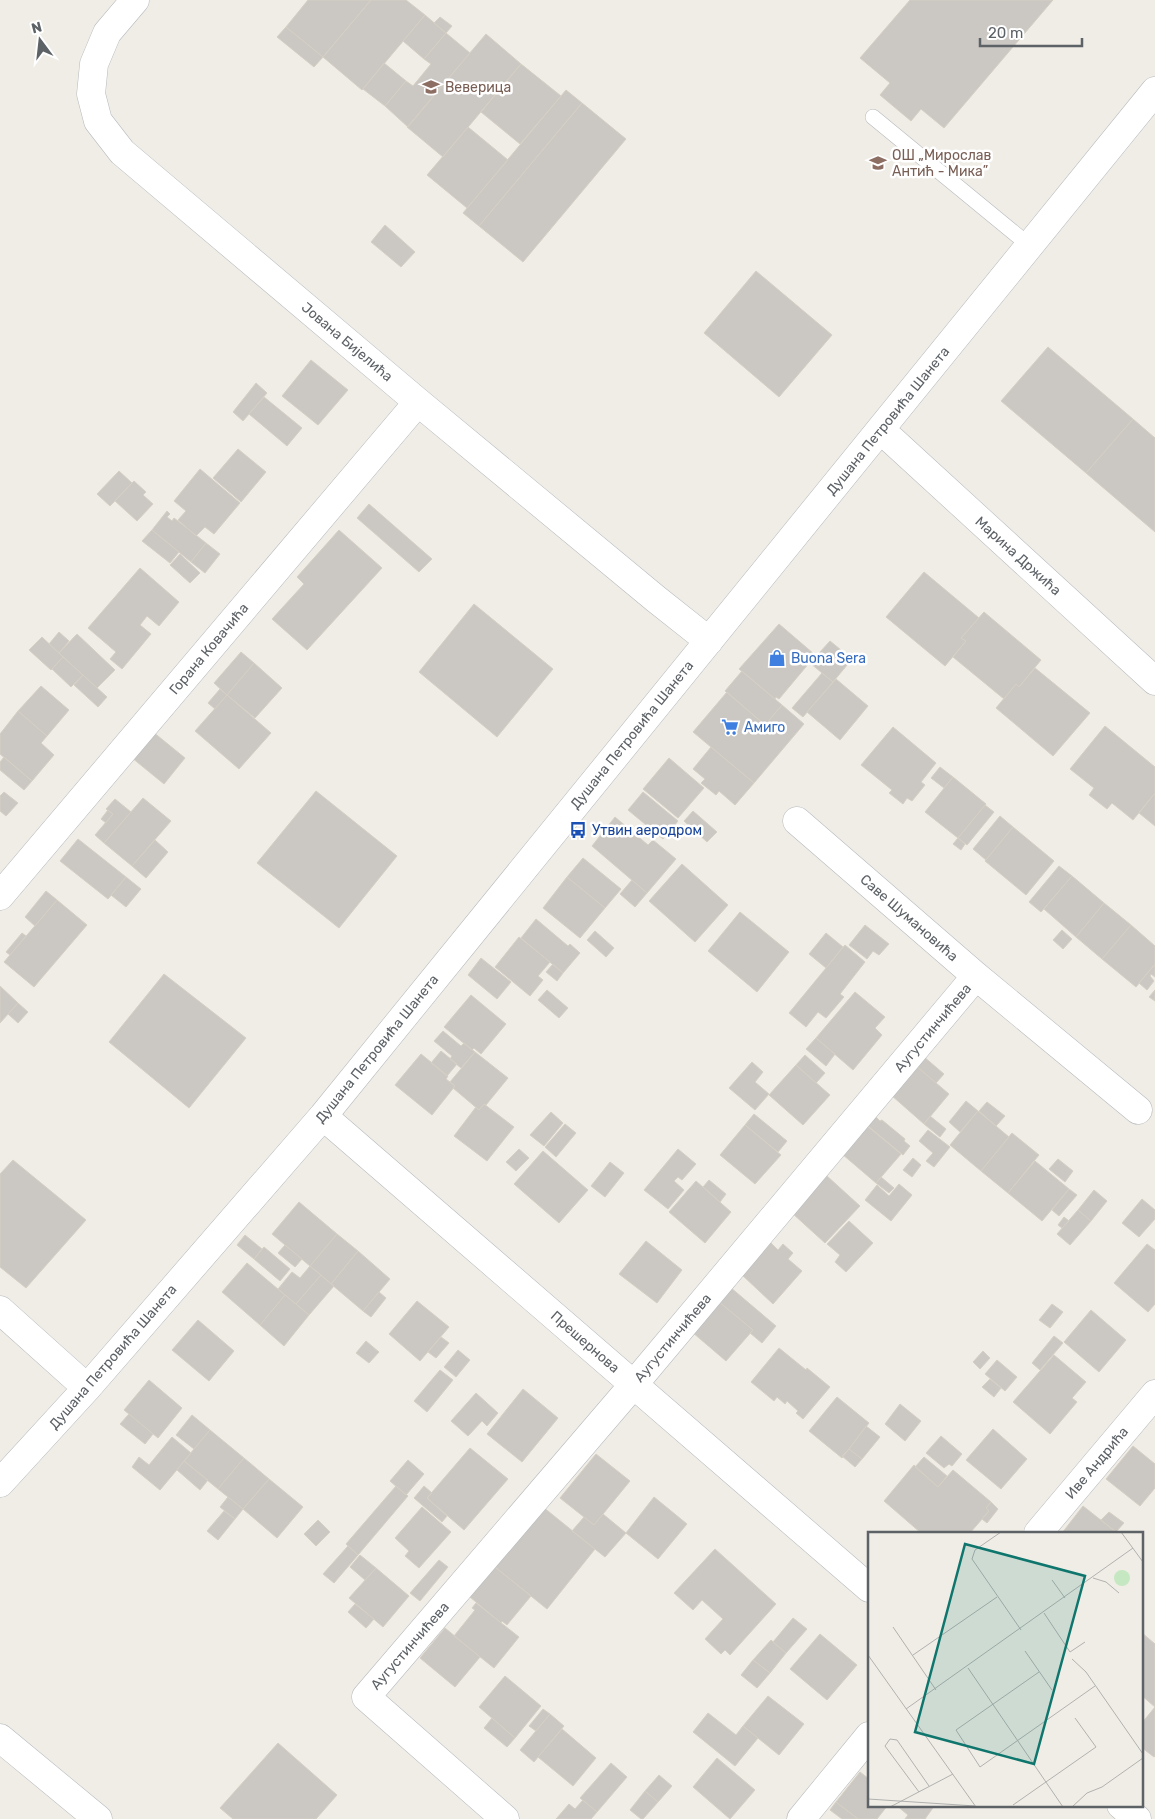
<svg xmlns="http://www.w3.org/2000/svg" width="1155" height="1819" viewBox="0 0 1155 1819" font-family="Rubik,sans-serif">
	<rect width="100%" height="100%" fill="#f0ede6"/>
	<path fill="#cbc8c3" stroke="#d5cfc4" d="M308,0H371L323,57L286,27Z
		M371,0H406L425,15L362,90L323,57Z
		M910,0H1053L944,128L921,109L911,121L880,95L890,83L860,58Z
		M425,15L446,33L424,59L403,41Z
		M440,17L452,26L446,33L434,23Z
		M286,27L323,57L314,67L277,37Z
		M446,33L470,53L408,127L385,106L406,81L413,86L431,64L424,59Z
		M486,34L521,64L443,157L407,127Z
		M384,63L406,81L385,106L363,89Z
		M521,64L561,96L520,144L481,112Z
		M566,90L582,103L479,226L463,213Z
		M582,103L626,139L523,262L479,226Z
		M468,127L508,160L467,208L427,175Z
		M385,225L415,252L401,267L371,242Z
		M756,271L832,335L779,397L704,333Z
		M1048,347L1133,419L1086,473L1001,401Z
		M311,360L348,390L318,425L282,396Z
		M256,383L267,393L243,421L233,412Z
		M264,397L302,428L287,446L249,414Z
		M1133,419L1155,438V532L1086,473Z
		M238,449L266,472L241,502L213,478Z
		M200,469L240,503L214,534L205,527L196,536L178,520L186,511L174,501Z
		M119,471L132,483L110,506L97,494Z
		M134,481L146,492L143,495L153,504L137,521L115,501Z
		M369,504L432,559L419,572L357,518Z
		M167,511L170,514L167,517L172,521L174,518L206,543L191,562L152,530Z
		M152,530L179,552L170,563L142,541Z
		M339,530L382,568L307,650L272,619L304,584L297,577Z
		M206,543L220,554L205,573L191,562Z
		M180,554L200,573L190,583L170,565Z
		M140,568L179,602L159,626L147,616L140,625L151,634L122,669L110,659L116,652L88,628Z
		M924,572L979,618L961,638L966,641L945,666L886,617Z
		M474,604L553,669L497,737L419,672Z
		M984,612L1041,660L1019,687L1016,684L1004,699L953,657L966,641L961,638Z
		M779,624L814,654L808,661L810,662L779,699L776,697L775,699L739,669Z
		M59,632L69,641L59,653L49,644Z
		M77,634L115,670L97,688L59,653Z
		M42,637L63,657L51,670L29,650Z
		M830,641L852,659L833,682L810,663Z
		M241,652L254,663L227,695L214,683Z
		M63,657L83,675L71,687L52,669Z
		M254,663L282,688L255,718L227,695Z
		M1035,668L1090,713L1053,756L996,708L1016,684L1019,687Z
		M742,671L782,705L765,725L725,691Z
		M822,673L833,682L803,717L792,708Z
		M83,675L107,697L98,707L74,685Z
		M836,679L868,706L840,740L807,712Z
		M41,686L69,710L47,736L18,711Z
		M220,689L227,695L215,709L208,703Z
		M727,692L765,725L782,705L804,724L754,783L693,732Z
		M227,695L271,733L239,769L195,731Z
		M18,711L47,736L41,743L54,755L32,781L0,754V734Z
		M1105,726L1155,767V793L1133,820L1112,803L1107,809L1089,795L1094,788L1070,769Z
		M147,727L185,758L164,784L126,753Z
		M893,727L936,763L921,782L925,785L912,801L907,798L903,804L889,793L892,790L861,765Z
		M711,747L754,783L735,805L719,791L716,795L701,783L705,779L693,769Z
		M4,757L32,781L24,790L0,770V762Z
		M669,758L704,788L678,818L643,789Z
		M940,767L953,777L944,788L931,778Z
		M953,777L986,804L958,838L925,812Z
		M316,791L397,856L339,928L257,863Z
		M4,792L18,803L6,816L0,811V796Z
		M643,792L678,821L663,839L628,810Z
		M1155,793V826L1139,813Z
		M143,798L171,821L132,866L104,843Z
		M115,799L131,812L104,843L95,835L113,814L106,809Z
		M985,805L994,812L967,845L958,838Z
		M108,810L113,814L106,823L101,819Z
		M693,811L717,832L707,842L684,821Z
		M1000,816L1013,827L986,860L973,849Z
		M615,817L648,845L653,840L676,859L647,893L592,846Z
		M1013,827L1054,861L1026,895L985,861Z
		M958,838L965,844L961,850L953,844Z
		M78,839L126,877L108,899L60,861Z
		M155,840L168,852L146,878L132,866Z
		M583,858L621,889L605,908L567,877Z
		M682,864L728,905L695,942L649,901Z
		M1059,866L1072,876L1041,912L1029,902Z
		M1072,876L1104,903L1076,937L1044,909Z
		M126,877L141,889L126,907L111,895Z
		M567,877L605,908L580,938L543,908Z
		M632,880L647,893L635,907L620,894Z
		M46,891L57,900L35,926L25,917Z
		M57,900L87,925L34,987L4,962Z
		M1104,903L1131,925L1102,959L1076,937Z
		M740,912L789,952L757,992L708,951Z
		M536,919L568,946L570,944L580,953L563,973L521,938Z
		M865,925L889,944L879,955L873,951L867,959L849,945Z
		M1131,925L1155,946V964L1136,987L1102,959Z
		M1062,930L1072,939L1063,949L1053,940Z
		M595,931L614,948L606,957L587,940Z
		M22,933L26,936L10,955L6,952Z
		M826,933L843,947L826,968L809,954Z
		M519,937L550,962L538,976L543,980L530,996L495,967Z
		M845,945L865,962L840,994L844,997L826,1018L818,1012L806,1027L789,1013Z
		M481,958L511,982L497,999L468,975Z
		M553,964L563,973L557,981L546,972Z
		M1155,964V977L1151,974L1150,976L1154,981L1147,990L1139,983Z
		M164,974L246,1038L189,1108L109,1042Z
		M0,986L18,1003L0,1023Z
		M547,990L568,1008L559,1018L538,1000Z
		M1155,990V1001L1149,997Z
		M855,992L885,1017L875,1028L882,1035L853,1070L816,1038Z
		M471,995L506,1024L481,1054L474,1048L472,1050L444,1027Z
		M18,1003L28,1012L18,1023L8,1014Z
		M443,1031L461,1046L464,1043L475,1052L461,1068L450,1059L452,1056L434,1041Z
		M816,1038L835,1054L826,1066L806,1049Z
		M441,1051L457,1064L447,1076L431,1063Z
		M475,1052L508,1078L486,1105L484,1104L479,1110L453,1088L455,1086L450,1082Z
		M421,1054L448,1076L446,1079L455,1086L432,1115L395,1085Z
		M805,1055L825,1073L816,1083L796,1065Z
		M923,1056L944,1074L936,1083L915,1065Z
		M752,1062L763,1072L755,1082L769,1094L755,1110L729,1088Z
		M796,1065L830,1095L803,1125L769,1095Z
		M915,1065L949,1094L924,1124L891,1095Z
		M966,1101L978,1111L960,1132L949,1122Z
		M987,1102L1005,1116L996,1126L979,1111Z
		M484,1104L514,1127L487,1161L454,1136L476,1107L479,1110Z
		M978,1111L1009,1137L981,1171L950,1145Z
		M551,1112L563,1123L544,1146L530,1135Z
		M754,1114L787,1141L778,1152L745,1125Z
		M930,1116L946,1129L940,1137L924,1124Z
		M876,1117L880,1121L882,1120L905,1139L904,1141L910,1146L903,1155L868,1126Z
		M565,1124L576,1133L556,1157L545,1147Z
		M745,1125L781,1155L755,1184L720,1155Z
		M866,1125L901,1154L876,1183L842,1154Z
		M928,1130L950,1147L934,1167L926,1161L933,1153L919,1141Z
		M1012,1133L1039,1155L1008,1193L981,1171Z
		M519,1149L529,1158L516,1171L506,1162Z
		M678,1149L696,1164L682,1180L678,1177L674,1181L684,1190L668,1209L644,1190Z
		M543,1151L588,1190L559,1223L514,1184Z
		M913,1158L921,1165L912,1177L903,1170Z
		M1058,1159L1073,1171L1065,1182L1049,1169Z
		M13,1160L86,1220L26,1288L0,1267V1174Z
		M1035,1161L1069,1189L1042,1221L1008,1193Z
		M610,1162L624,1173L605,1197L591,1186Z
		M827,1176L860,1206L825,1243L792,1213Z
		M881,1177L894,1188L889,1193L876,1183Z
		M709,1180L726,1194L720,1202L703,1187Z
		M696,1181L731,1212L705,1243L669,1212Z
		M899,1184L912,1195L891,1221L865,1200L877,1185L889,1196Z
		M1069,1189L1077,1195L1059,1216L1052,1210Z
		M1094,1190L1107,1201L1091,1221L1078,1210Z
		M1142,1199L1155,1210V1219L1139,1237L1122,1223Z
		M299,1202L337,1234L310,1266L272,1234Z
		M1078,1210L1091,1221L1070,1245L1057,1234Z
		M1064,1217L1069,1221L1062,1228L1058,1225Z
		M849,1221L873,1243L846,1272L835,1262L840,1255L827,1244Z
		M337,1234L358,1251L331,1284L310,1266Z
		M245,1235L262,1249L254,1259L237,1245Z
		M646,1241L682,1270L657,1303L619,1274Z
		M771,1243L778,1250L783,1244L793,1253L788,1259L802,1271L773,1304L742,1275Z
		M1147,1244L1155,1250V1304L1148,1312L1114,1283Z
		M285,1245L302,1259L295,1267L278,1253Z
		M264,1247L290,1269L280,1281L254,1259Z
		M358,1251L390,1279L363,1311L331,1284Z
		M247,1263L285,1295L260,1325L222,1292Z
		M310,1266L321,1275L296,1304L278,1289L292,1272L300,1278Z
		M321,1275L334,1286L309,1315L296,1304Z
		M730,1287L776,1326L762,1343L750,1333L753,1330L718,1301Z
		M379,1292L386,1298L371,1317L363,1311Z
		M285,1295L309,1315L284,1346L260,1325Z
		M417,1301L449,1327L420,1361L389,1334Z
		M718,1301L753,1330L726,1361L692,1332Z
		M1052,1304L1063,1312L1050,1328L1039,1320Z
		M1091,1310L1126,1340L1099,1372L1064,1342Z
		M198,1320L234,1351L209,1381L172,1350Z
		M1054,1336L1063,1343L1040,1370L1032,1363Z
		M441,1337L449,1343L436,1358L428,1352Z
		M366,1341L379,1352L369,1363L356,1353Z
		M779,1348L806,1370L807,1368L830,1387L803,1419L796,1413L798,1411L787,1401L785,1404L777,1397L774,1401L751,1382Z
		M458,1350L470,1360L456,1377L444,1367Z
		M983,1351L990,1358L980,1369L973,1362Z
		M1054,1355L1086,1382L1072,1398L1077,1402L1050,1434L1013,1402Z
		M997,1360L1017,1377L1005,1391L985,1374Z
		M440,1370L453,1380L427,1412L414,1401Z
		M990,1379L1001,1388L994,1397L982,1387Z
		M149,1380L182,1408L158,1438L124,1410Z
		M523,1389L558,1418L522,1462L487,1434Z
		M476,1393L498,1413L487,1426L482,1421L468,1436L451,1421Z
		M837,1397L869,1423L842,1458L809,1431Z
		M900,1404L921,1421L905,1441L885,1424Z
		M129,1414L153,1434L145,1444L120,1424Z
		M192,1415L210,1430L194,1449L176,1435Z
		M866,1426L880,1437L862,1459L849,1449Z
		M993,1429L1027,1459L1001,1489L966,1460Z
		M210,1430L244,1458L218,1489L184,1461Z
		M941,1436L962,1454L952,1466L949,1464L944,1468L926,1453Z
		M172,1437L191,1453L160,1490L132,1467L139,1457L149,1465Z
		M1133,1446L1155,1464V1488L1140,1506L1106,1479Z
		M470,1448L508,1479L464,1530L427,1498Z
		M849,1449L862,1459L855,1467L842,1456Z
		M596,1454L630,1481L594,1525L560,1498Z
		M924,1457L947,1476L938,1487L915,1467Z
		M244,1458L269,1479L243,1509L218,1489Z
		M408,1460L424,1474L406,1495L390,1481Z
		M184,1461L208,1480L200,1490L177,1470Z
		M914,1465L938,1487L953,1470L991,1502L986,1508L989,1511L970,1533H921L884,1501Z
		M269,1479L303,1507L277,1538L243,1509Z
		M396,1486L408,1496L358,1555L346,1544Z
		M424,1486L432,1493L427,1498L447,1516L442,1522L414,1498Z
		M228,1497L243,1509L235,1519L220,1507Z
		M654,1497L687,1524L658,1559L626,1533Z
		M991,1502L998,1509L987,1523L982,1519L989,1511L986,1508Z
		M1083,1506L1116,1532V1533H1062Z
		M422,1507L451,1532L419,1568L405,1556L409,1551L395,1538Z
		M543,1507L595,1549L547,1609L495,1567Z
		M224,1511L235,1519L218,1540L207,1531Z
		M1109,1512L1124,1523L1116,1532L1101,1520Z
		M603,1514L626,1533L605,1557L572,1531L584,1517L594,1525Z
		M318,1520L330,1532L316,1546L304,1534Z
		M348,1546L358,1555L334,1583L323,1574Z
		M715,1549L776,1604L730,1655L725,1650L721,1654L705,1639L723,1619L702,1600L693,1610L674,1593Z
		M360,1555L376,1568L365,1580L350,1567Z
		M439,1560L448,1567L420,1601L410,1593Z
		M495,1567L531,1596L507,1625L502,1621L501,1623L470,1597Z
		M376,1568L409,1596L383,1627L349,1598Z
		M476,1603L519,1637L494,1668L454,1636L475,1610L472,1608Z
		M355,1604L374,1619L366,1628L348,1612Z
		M793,1618L807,1629L786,1653L773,1642Z
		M445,1628L480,1657L455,1687L420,1658Z
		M1141,1632L1155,1644V1707L1141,1695Z
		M820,1634L857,1665L827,1700L790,1669Z
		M771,1640L786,1653L770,1673L753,1660Z
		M753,1660L770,1673L757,1688L741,1675Z
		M505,1676L541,1706L515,1738L479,1707Z
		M768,1696L804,1724L779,1755L743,1726Z
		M1155,1707V1756L1154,1757L1141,1747V1724Z
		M543,1709L550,1714L536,1731L529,1726Z
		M708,1713L736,1735L743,1726L758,1738L735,1766L693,1732Z
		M550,1714L564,1726L534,1762L520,1750Z
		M492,1718L515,1738L507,1747L484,1728Z
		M562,1729L596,1758L573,1786L538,1757Z
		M278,1743L337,1795L316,1819H233L220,1808Z
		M717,1758L755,1790L730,1819L693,1787Z
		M611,1763L627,1777L597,1812L580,1798Z
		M860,1772L869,1779V1805H888L877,1819H858L836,1802Z
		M659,1775L672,1786L658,1802L645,1791Z
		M645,1791L658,1802L643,1819H641L630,1810Z
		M583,1800L597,1812L591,1819H556L569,1804L575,1809Z
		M836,1802L858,1819H842L830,1810Z
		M896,1805H935L925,1819H905L908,1815Z"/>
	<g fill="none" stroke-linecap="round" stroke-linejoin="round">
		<g stroke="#b6b9bd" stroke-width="16">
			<path id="service" d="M873,117L1030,246"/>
		</g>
		<g stroke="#b6b9bd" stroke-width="29">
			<path id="minor" d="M135,0L107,33L94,64L91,94L98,121L122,152L418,402L656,599L709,641
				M881,430L1155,681
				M797,821L976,976L1138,1110
				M0,896L418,402
				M323,1116L869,1588
				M0,1310L87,1388
				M0,1483L87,1388L323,1116L1155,91
				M1038,1533L1155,1394
				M0,1738L98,1819
				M1121,1805L1137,1819
				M505,1819L366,1697L634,1384L976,976
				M801,1819L869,1736"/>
		</g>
		<use href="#service" stroke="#fff" stroke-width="15"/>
		<use href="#minor" stroke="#fff" stroke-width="28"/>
	</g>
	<defs>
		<g id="school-bare" transform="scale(1.35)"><path d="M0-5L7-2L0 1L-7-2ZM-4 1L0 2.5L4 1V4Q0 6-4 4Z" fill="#8d6e63" stroke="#fff" stroke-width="2.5" paint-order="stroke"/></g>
		<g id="shop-bare" transform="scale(1.35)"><path d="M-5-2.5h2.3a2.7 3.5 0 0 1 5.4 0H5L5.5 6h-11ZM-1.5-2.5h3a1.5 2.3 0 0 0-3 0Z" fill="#3f7fe0" stroke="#fff" stroke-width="2.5" paint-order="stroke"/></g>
		<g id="supermarket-bare" transform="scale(1.35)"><path d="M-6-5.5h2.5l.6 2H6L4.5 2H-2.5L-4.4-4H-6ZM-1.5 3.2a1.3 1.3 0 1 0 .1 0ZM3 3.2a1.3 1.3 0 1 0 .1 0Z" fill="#3f7fe0" stroke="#fff" stroke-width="2.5" paint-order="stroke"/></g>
		<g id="bus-bare" transform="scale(1.35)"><path d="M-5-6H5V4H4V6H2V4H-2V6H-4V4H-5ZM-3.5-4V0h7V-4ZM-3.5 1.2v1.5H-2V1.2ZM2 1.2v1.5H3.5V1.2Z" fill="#1a4fb4" stroke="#fff" stroke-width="2.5" paint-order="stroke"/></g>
	</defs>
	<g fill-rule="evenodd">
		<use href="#school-bare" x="431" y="87"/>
		<use href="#school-bare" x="878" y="163"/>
		<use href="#shop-bare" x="777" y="658"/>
		<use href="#supermarket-bare" x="730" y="727"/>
		<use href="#bus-bare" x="578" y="830"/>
	</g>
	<g text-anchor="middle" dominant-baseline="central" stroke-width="5" stroke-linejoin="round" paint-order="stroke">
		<g font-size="14" fill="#785e54" stroke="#fff" text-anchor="start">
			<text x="445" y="87">Веверица</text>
			<text x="892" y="155">ОШ „Мирослав<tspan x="892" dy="16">Антић - Мика”</tspan></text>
		</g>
		<g font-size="14" fill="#5d6267" stroke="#fff">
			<text transform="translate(347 342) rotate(40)">Јована Бијелића</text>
			<text transform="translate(888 421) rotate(-51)">Душана Петровића Шанета</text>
			<text transform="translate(1018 556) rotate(42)">Марина Држића</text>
			<text transform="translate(209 649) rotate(-50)">Горана Ковачића</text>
			<text transform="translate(632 735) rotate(-51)">Душана Петровића Шанета</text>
			<text transform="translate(909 918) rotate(41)">Саве Шумановића</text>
			<text transform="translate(933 1028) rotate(-50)">Аугустинчићева</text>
			<text transform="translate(377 1049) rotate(-51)">Душана Петровића Шанета</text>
			<text transform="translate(673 1338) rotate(-50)">Аугустинчићева</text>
			<text transform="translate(585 1342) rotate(41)">Прешернова</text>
			<text transform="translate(113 1357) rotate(-49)">Душана Петровића Шанета</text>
			<text transform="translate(1097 1463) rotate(-50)">Иве Андрића</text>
			<text transform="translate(410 1646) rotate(-49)">Аугустинчићева</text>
		</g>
		<g font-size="14" fill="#366cbe" stroke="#fff" text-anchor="start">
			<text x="791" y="658">Buona Sera</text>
			<text x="744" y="727">Амиго</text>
		</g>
		<g font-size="14" fill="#164399" stroke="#fff" text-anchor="start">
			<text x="592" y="830">Утвин аеродром</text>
		</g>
	</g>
	<g transform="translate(868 1532)">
		<rect width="275" height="275" fill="#f0ede6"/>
		<path d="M246 46a8 8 0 1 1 16 0a8 8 0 1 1-16 0Z" fill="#c5e8c2"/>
		<path fill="none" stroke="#b1b1af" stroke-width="1" d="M133,0L107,18L104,27L153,98M253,0L275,30M225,46L238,50L251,61M184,48L197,66M176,81L202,120L217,110M25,95L68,158M157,119L184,158M0,123L108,275M45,123L129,65M204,127L218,140L275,222M100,136L195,275M171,140L88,198L112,235L227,154M38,177L265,16M51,260L17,214L22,207L29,208L61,254M0,267L107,274M145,273L228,215L207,186M22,275L85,242M204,275L219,261L234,255L275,226"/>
		<path fill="#0f766e" fill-opacity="0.15" stroke="#0f766e" stroke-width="2.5" d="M97,12L217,44L166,232L47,200Z"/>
		<rect width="275" height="275" fill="none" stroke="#5d6267" stroke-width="2.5"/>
	</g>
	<g transform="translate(40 40) rotate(345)" stroke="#ffffff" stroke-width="4" paint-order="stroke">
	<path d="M0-4L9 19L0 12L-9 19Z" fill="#5d6267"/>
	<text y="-8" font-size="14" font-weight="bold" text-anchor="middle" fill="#5d6267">N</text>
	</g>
	<path d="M980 38v8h102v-8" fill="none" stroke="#5d6267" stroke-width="2.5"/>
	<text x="988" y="38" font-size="15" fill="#5d6267" stroke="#ffffff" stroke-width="4" paint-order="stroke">20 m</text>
</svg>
